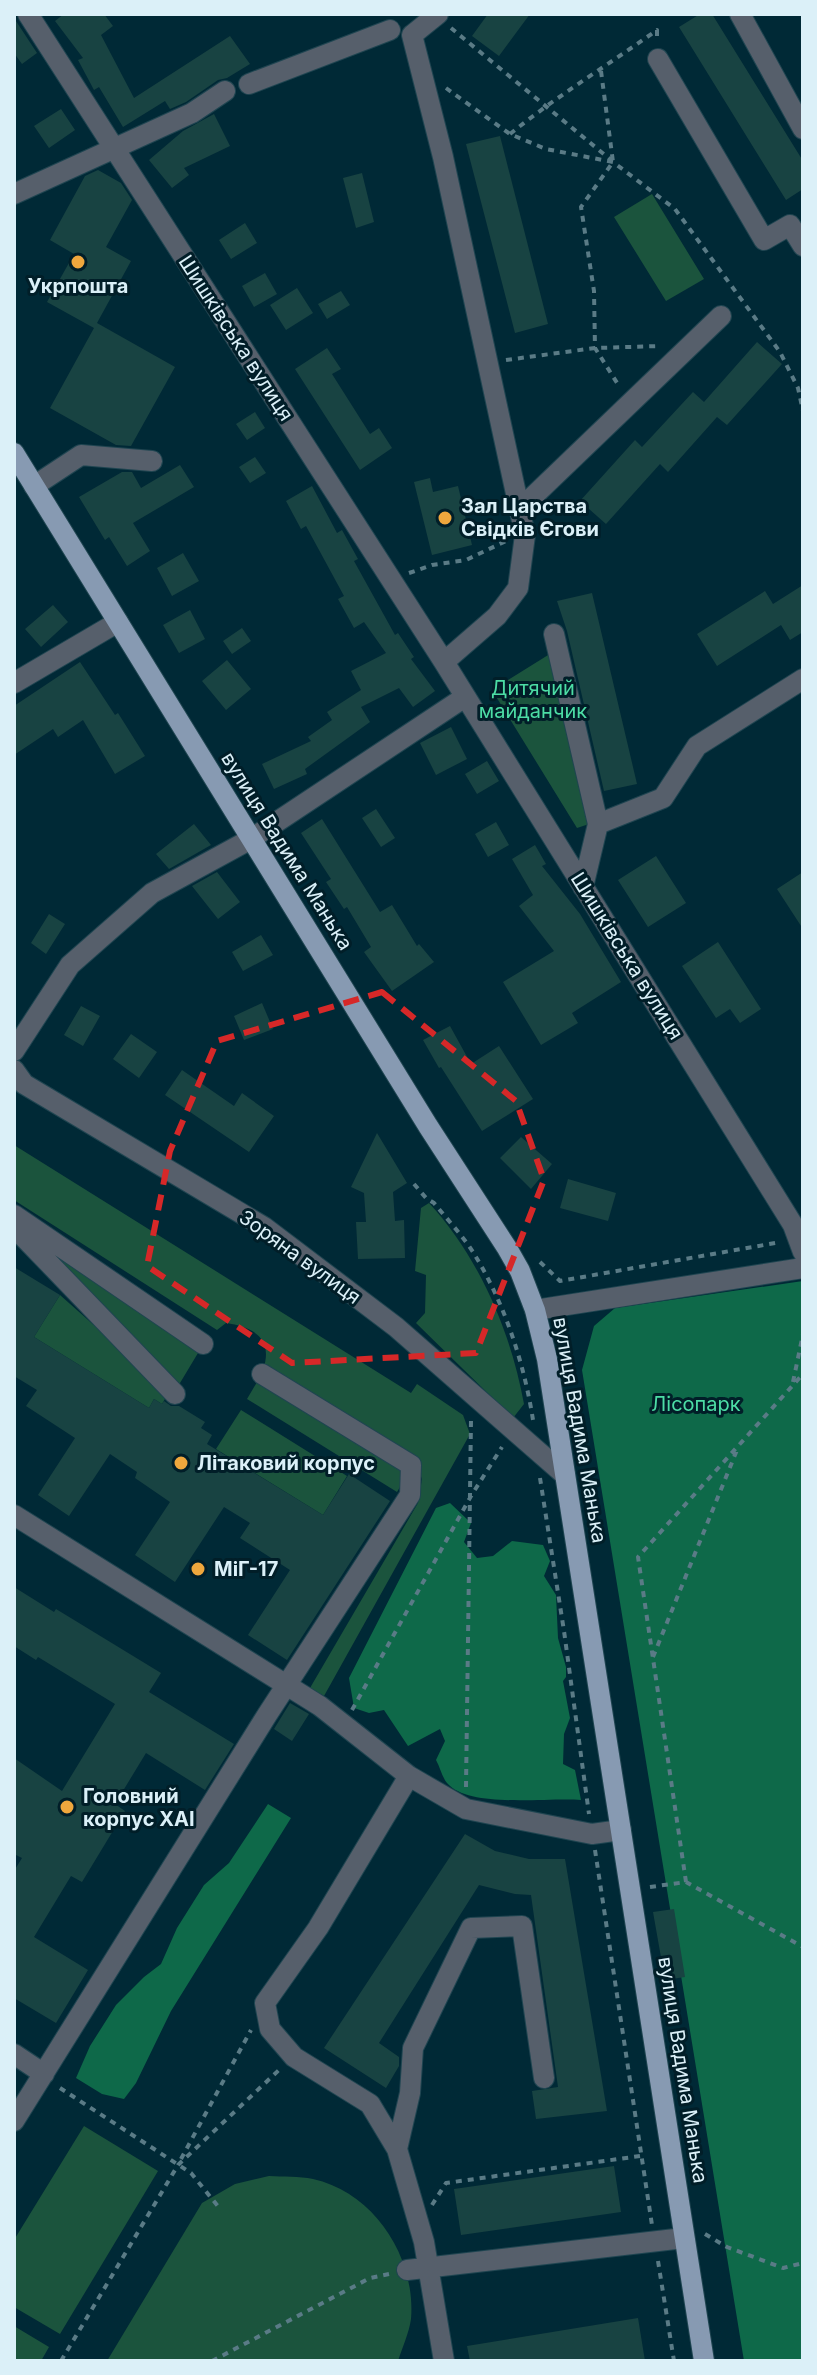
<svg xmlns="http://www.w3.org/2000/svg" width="817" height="2375" viewBox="0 0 817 2375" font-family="Inter,sans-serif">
	<rect width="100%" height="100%" fill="#002936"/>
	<path fill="#1b543d" d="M652,194L704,279L666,301L614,217Z
		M553,652L592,823L577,828L492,690Z
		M14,1145L411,1393L417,1384L463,1415L470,1434L324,1696L317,1695L310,1688L418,1503L422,1479L414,1457L263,1370C274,1338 253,1327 226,1323L217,1330L14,1200Z
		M429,1203C479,1257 511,1332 524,1404L513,1418L416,1323L425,1313L426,1275L415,1271L421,1208Z
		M14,1223L201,1348L177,1388Z
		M60,1295L169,1392L162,1404L154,1399L149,1408L34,1337Z
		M260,1377L401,1463L406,1477L397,1492L247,1399Z
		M241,1410L347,1476L323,1515L216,1449Z
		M84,2126L158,2171L60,2334L14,2307V2240Z
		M269,2176C283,2177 299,2176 313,2179C375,2193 416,2258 411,2319C409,2333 402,2348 398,2361H107L202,2203L235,2184Z
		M14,2326L49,2347L41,2361H14Z"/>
	<path fill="#0e6949" d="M803,1281V2361H744L582,1370L594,1326L615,1308Z
		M450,1503L471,1523L464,1542L477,1558L493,1556L512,1541L543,1545L550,1561L544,1576L556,1595L558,1638L566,1667V1677L563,1681L570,1718L564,1734L563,1764L575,1770L581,1800C547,1797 469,1809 447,1783C442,1777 440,1767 436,1760L445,1741L440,1729L408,1746L384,1710L369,1713L354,1708L349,1678L436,1508Z
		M268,1804L291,1818L171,2011L136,2083L124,2099L102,2094L76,2078L90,2046L116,2005L144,1977L161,1964L177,1928L204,1885L229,1863Z"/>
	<path fill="#184342" d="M64,14H104L113,26L101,35L134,98L230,36L250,64L227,78L218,80L186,102L170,109L165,101L123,127L99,87L94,90L78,60L83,58L55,21Z
		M488,14H530L499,56L472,36Z
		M700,14H712L803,161V189L786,200L679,27Z
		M14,18L37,53L22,64L14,53Z
		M61,109L75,130L49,148L34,126Z
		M214,114L230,146L184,168L189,175L172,188L149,160L183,131Z
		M500,136L548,324L515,333L466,144Z
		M98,170L121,183L132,200L106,247L131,261L97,323L175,367L131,446L116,445L50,408L94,328L47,302L74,254L50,240L85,176Z
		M362,173L374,222L356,228L343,178Z
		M245,223L257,243L231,259L219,240Z
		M265,273L277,294L254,307L242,286Z
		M297,288L313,313L286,330L270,305Z
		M341,291L350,305L327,319L318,304Z
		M757,342L782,364L727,425L717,417L668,472L660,464L606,524L580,501L635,440L642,447L693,392L704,402Z
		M327,348L341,369L332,374L370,434L379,428L392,448L360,470L295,369Z
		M255,412L265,428L247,440L236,424Z
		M255,457L266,473L250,483L239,467Z
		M180,465L194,487L133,523L150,551L127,566L109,537L105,540L79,497L122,472H132L141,488Z
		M430,478L433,492L458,486L472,545L432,555L414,482Z
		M312,486L337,533L342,530L358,559L354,561L395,635L398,633L414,657L411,659L435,691L413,707L399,688L361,707L370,722L305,769L307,774L274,789L262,764L311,741L308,737L332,720L327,712L361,690L351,671L386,653L364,622L354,628L338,599L344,596L306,526L301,529L286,501Z
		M183,553L199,581L172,596L157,568Z
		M803,585V632L790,640L781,625L717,666L697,634L765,591L773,604Z
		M592,593L637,784L604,791L567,631L557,601Z
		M53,605L68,622L41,647L25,629Z
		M190,610L205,639L179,653L163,625Z
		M242,628L251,641L232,654L223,641Z
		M227,660L251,689L226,710L202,681Z
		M80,662L115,715L118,713L145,756L115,774L83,720L58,737L53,729L14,755V706Z
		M451,727L467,759L436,775L420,743Z
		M487,761L499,781L477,794L465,774Z
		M376,809L395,838L381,847L362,818Z
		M322,819L380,912L392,905L417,946L419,944L434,962L392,991L364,952L371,947L347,907L344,909L326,882L331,879L301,833Z
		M496,822L509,845L488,857L475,834Z
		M194,824L211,845L169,869L156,854Z
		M535,845L546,864L542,866L580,914L621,982L572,1013L578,1023L541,1045L503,982L554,951L519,906L533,895L512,859Z
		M656,856L686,903L648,927L618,880Z
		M217,872L240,902L218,919L192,886Z
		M803,872V929L777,889Z
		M49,914L65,924L46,954L31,943Z
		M261,935L273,955L243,971L232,952Z
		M718,942L761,1009L740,1023L730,1009L716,1018L682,966Z
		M262,1003L273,1029L244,1040L234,1016Z
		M81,1006L100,1016L83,1046L64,1035Z
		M450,1026L471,1064L499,1046L533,1099L482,1131L441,1067L439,1068L423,1040Z
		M131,1034L157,1052L139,1078L113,1059Z
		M182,1070L234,1106L242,1093L274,1116L249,1152L165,1095Z
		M377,1133L407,1183L393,1192L395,1221L404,1220L405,1258L358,1259L356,1222H366L364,1193L351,1187Z
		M521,1137L552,1164L531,1189L500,1158Z
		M568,1179L616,1193L608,1221L560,1208Z
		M14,1267L60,1295L34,1337L149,1408L154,1399L162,1404L164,1401L171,1406H179L205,1422L201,1428L212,1435L207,1444L323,1515L349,1474L390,1501L287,1660L248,1635L290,1570L240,1538L250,1523L224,1507L175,1582L135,1555L170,1502L135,1478L137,1472L110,1454L69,1516L38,1495L75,1438L26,1406L37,1390L14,1376Z
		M14,1587L54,1612L56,1609L161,1673L149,1692L234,1744L205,1790L146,1753L115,1804L125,1811L82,1882L71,1876L34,1937L88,1970L56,2023L14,1998V1871L22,1858L14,1854V1758L62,1791L115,1704L38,1657L36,1660L14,1646Z
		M290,1703L309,1714L292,1741L274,1729Z
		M465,1834L495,1851L529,1859H565L607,2111L536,2119L532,2091L558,2087L531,1895L515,1894L479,1885L379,2043L399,2057V2066L386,2088L324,2048Z
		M674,1909L685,1977L665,1980L653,1912Z
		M614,2166L621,2212L461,2235L454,2189Z
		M638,2318L645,2361H470L467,2346Z"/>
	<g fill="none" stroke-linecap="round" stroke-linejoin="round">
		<g stroke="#1f4551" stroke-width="22">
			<path id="minor" d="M28,14L444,662L793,1225L803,1252
				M740,14L803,129
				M412,35L443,157L525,535L518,588L497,616L444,662
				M412,35L438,14
				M658,59L764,240L790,225L803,246
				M249,84L390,30
				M14,194L192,113L225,91
				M34,486L81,455L152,461
				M520,509L721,316
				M554,634L598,824L583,887
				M14,683L118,622
				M598,824L663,798L697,746L803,679
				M14,1051L70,965L152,893L251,839L465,697
				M14,1070L24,1084L264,1227L396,1327L565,1475
				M14,1215L203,1344
				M14,1227L175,1394
				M535,1310L803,1268
				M14,1515L320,1706L409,1776L466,1809L592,1834L621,1830
				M409,1776L318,1928L265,2003L270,2029L294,2057L370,2104L397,2149L424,2242L444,2361
				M14,2054L44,2074
				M14,2121L267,1715L410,1495L411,1465L262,1374
				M397,2149L410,2093L413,2048L471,1928L522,1926L544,2078
				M407,2270L684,2238"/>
		</g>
		<g stroke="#1f4551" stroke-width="22">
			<path id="major" d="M14,453L428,1126L507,1248L520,1271L535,1310L547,1359L704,2361"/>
		</g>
		<path stroke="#5a7b86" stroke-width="4" stroke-dasharray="6 6" stroke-linecap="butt" d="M451,28L611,160
			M601,71L613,162L581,207L594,291L595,348L619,386
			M446,88L510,134L546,149L613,162L675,209L780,352L798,388L803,411
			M510,134C557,96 608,65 657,30V41
			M506,360L595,348L661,346
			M409,573L432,565L466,560L506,541
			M414,1184L426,1198L434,1203C447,1219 462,1235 473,1252C504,1302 524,1362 533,1420
			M540,1262L560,1281L781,1242
			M793,1382L803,1334
			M540,1478L564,1631L589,1814
			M653,1657L737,1450
			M352,1710L471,1496L502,1447
			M466,1787L471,1420
			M595,1850L652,2225
			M686,1882L638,1557L803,1374
			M650,1887L686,1882L803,1947
			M60,2088L191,2173L221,2210
			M181,2159L251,2030
			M432,2205L446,2183L640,2156
			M705,2234L727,2247L783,2268L803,2263
			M658,2261L674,2361
			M61,2361L178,2165L280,2069
			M212,2361L370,2278L389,2274"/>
		<use href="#minor" stroke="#565f6b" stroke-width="20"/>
		<use href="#major" stroke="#879ab2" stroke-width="20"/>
	</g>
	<path fill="none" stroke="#d62828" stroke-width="6" stroke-dasharray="16 10" stroke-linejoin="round" d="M382,992L516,1101L544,1180L476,1353L292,1363L147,1266L170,1151L217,1041Z"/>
	<g fill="#efa73d" stroke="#011e28" stroke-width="3">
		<circle cx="78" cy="262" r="8"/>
		<circle cx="445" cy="518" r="8"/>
		<circle cx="181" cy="1463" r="8"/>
		<circle cx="198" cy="1569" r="8"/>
		<circle cx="67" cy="1807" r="8"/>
	</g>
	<g text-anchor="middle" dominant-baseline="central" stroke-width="6" stroke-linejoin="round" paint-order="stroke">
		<g font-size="20" font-weight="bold" fill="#dbf0f8" stroke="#011e28" text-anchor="start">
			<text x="78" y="286" text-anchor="middle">Укрпошта</text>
			<text x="461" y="506">Зал Царства<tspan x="461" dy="23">Свідків Єгови</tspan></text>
			<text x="197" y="1463">Літаковий корпус</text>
			<text x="214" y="1569">МіГ-17</text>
			<text x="83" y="1796">Головний<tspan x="83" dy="23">корпус ХАІ</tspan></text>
		</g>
		<g font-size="20" fill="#dbf0f8" stroke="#011e28">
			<text transform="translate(236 338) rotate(57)">Шишківська вулиця</text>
			<text transform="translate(287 851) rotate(58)">вулиця Вадима Манька</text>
			<text transform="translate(627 956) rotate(58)">Шишківська вулиця</text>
			<text transform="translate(300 1257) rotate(36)">Зоряна вулиця</text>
			<text transform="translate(580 1430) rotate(80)">вулиця Вадима Манька</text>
			<text transform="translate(683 2070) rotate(81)">вулиця Вадима Манька</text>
		</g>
		<g font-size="20" fill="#4cdda5" stroke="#011e28">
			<text x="533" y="688">Дитячий<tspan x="533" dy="23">майданчик</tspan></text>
			<text x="696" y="1404">Лісопарк</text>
		</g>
	</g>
	<rect width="817" height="2375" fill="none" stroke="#dbf0f8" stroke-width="32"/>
</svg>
